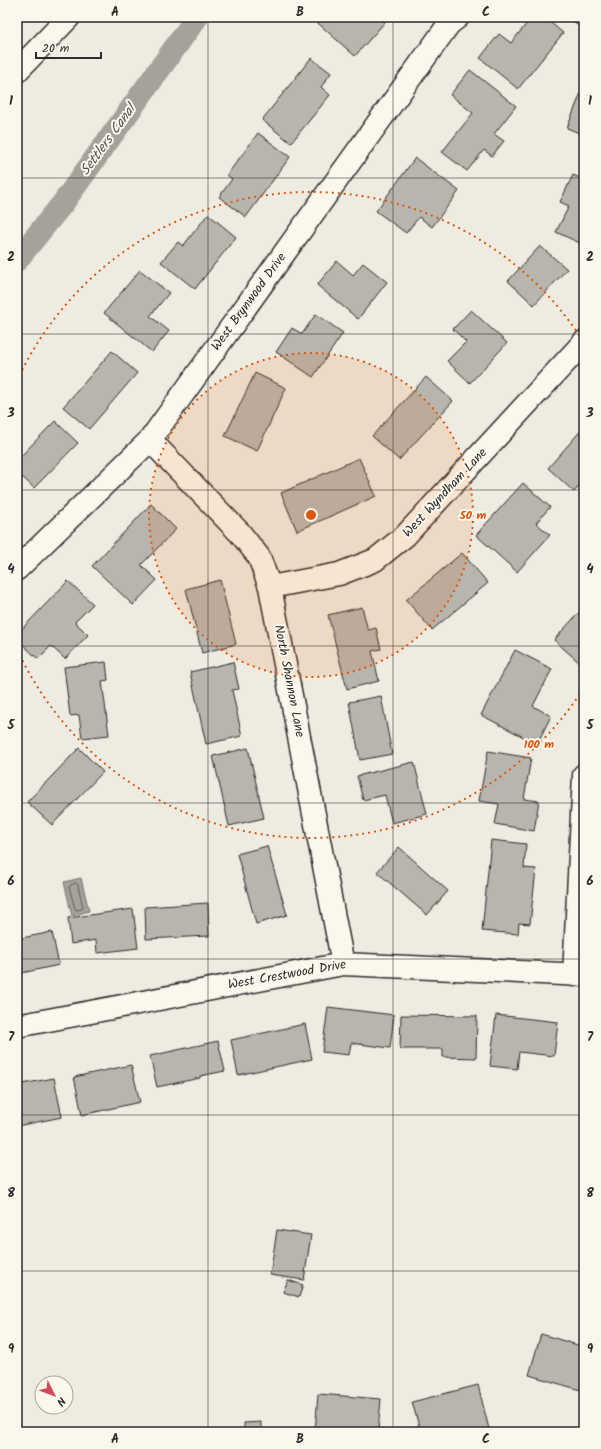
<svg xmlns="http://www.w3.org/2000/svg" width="601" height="1449" viewBox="0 0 601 1449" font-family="Kalam,sans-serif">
	<rect width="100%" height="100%" fill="#eeebe0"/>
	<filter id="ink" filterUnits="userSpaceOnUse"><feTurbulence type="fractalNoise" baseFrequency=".025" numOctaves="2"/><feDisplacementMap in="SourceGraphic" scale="8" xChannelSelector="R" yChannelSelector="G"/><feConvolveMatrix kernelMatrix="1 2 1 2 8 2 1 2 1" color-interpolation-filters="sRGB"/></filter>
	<g filter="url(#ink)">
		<path fill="#a4a29a" stroke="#74726e" d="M81,878L89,911L72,916L64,882Z"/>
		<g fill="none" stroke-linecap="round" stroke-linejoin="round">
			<path stroke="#5b5b57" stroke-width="1" d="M76,883L78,885L83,907L82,909L77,910L75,909L69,887L71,885Z"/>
			<path stroke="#a4a29a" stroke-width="23" d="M17,260L63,203L197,17"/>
		</g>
		<path fill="#b8b5ae" stroke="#2b2b2b" d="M311,17H379L385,22L355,56Z
			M532,17H544L563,33L518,89L480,58L499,34L511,43Z
			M576,17H584V25L575,24Z
			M311,58L331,73L321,87L330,95L291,143L262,120Z
			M470,70L516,106L494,134L504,141L492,156L484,150L467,171L442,152L473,113L450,95Z
			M584,85V135L567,128Z
			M258,133L290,157L246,217L219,197L232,179L227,175Z
			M415,158L459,191L432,227L419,217L406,233L376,211Z
			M573,175L584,180V245L556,232L569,206L560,202Z
			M208,214L236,237L195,289L161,262L178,242L183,246Z
			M540,246L567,269L534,305L508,281Z
			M337,261L353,275L363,263L387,282L358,319L317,285Z
			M140,270L169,293L150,316L169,331L152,352L104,313Z
			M471,310L507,343L470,383L447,361L466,342L453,329Z
			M316,314L343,333L313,377L276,352L292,328L302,334Z
			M112,351L137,373L89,429L63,407Z
			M255,373L286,388L257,451L225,436Z
			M426,377L453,401L399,460L372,436Z
			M55,421L78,443L34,488L17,472V460Z
			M584,427V481L574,492L548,468Z
			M359,458L376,496L297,531L281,493Z
			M523,483L550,507L536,523L550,535L517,572L476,535Z
			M151,504L176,529L141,565L157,580L133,605L92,566Z
			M462,553L488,583L432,630L406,600Z
			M220,580L236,644L202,653L186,589Z
			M68,581L93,604L75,622L88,635L65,659L51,646L38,659L17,639V634Z
			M362,607L368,630L376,628L381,649L372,651L379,681L347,689L328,615Z
			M584,607V660L581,664L554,640Z
			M515,650L552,669L533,706L551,716L537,744L481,715Z
			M106,662L108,680L102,681L109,735L82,738L79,715L70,716L64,667Z
			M233,662L239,689L232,690L242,736L206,744L190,672Z
			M381,696L392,754L360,760L349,702Z
			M79,748L103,772L52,825L27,802Z
			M248,748L264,818L229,826L213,756Z
			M488,751L531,758L524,799L539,801L534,831L495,824L499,804L479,801Z
			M414,762L427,814L392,823L385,795L363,800L357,776Z
			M491,840L526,844L524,868L536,869L530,924L519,923L518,934L482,931Z
			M267,846L287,915L256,924L237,854Z
			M399,847L448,891L427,915L377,872Z
			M208,903L209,936L146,939L145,907Z
			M133,909L138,948L97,953L96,940L71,944L68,918Z
			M52,932L59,965L17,974V939Z
			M328,1007L394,1015L390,1048L351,1043L349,1055L322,1052Z
			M401,1015L477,1016L476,1058L443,1057V1049H400Z
			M496,1015L558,1022L554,1056L519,1052L517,1069L490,1066Z
			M584,1020V1071H581Z
			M305,1024L312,1059L238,1075L231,1040Z
			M218,1041L225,1071L200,1076V1078L157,1087L150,1056Z
			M131,1065L140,1102L82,1115L74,1077Z
			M54,1078L62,1117L17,1126V1085Z
			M277,1230L311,1235L304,1280L270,1275Z
			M288,1280L303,1285L299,1297L283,1292Z
			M541,1334L584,1347V1391L529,1375Z
			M478,1385L489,1429L477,1432H396L419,1426L412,1402Z
			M318,1394L381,1399L378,1431L365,1430V1432H315Z
			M261,1422V1432H244V1423Z"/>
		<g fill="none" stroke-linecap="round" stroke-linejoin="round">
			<g stroke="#2b2b2b" stroke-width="25">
				<path id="minor" d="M17,71L69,17
					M150,440L240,533L259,557L270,587L343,964
					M17,569L150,440L449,24L458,17
					M270,587L339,574L375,560L405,536L584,342
					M574,975L584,775
					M17,1026L343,964L584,975"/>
			</g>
			<use href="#minor" stroke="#fbf7ec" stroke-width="22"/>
		</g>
	</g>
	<path fill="none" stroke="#2b2b2b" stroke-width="1" stroke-opacity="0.55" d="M208,17V1432M393,17V1432M17,178H584M17,334H584M17,490H584M17,646H584M17,803H584M17,959H584M17,1115H584M17,1271H584"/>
	<circle cx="311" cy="515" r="162" fill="#df570e" fill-opacity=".12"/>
	<g fill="none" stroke="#df570e" stroke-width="2" stroke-dasharray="2 4">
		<circle cx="311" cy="515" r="162"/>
		<path d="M583 689A323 323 0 0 1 17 649M17 381A323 323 0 0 1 583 341"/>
	</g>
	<g text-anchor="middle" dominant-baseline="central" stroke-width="4" stroke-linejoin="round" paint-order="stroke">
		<g font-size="13" fill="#2b2b2b" stroke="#fbf7ec">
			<text transform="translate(249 302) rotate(-54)">West Brynwood Drive</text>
			<text transform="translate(445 493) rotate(-47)">West Wyndham Lane</text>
			<text transform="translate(289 681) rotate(79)">North Shannon Lane</text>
			<text transform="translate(287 975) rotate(-10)">West Crestwood Drive</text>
		</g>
		<g font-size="14" font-style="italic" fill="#555552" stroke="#fbf7ec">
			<text transform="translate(108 140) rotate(-54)">Settlers Canal</text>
		</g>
	</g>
	<circle cx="311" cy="515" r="6" fill="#df570e" stroke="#fbf7ec" stroke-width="2"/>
	<g font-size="12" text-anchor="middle" font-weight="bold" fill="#df570e" stroke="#fbf7ec" stroke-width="4" stroke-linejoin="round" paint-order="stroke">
		<text x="473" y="519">50 m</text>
		<text x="539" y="748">100 m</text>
	</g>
	<rect width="601" height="1449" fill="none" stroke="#fbf7ec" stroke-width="44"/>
	<g transform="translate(54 1395) rotate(132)"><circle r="19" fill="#fbf7ec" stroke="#a8a59f"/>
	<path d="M0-3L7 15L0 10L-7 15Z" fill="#d1495b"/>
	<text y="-6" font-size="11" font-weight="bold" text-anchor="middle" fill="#2b2b2b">N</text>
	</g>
	<path d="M36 52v6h65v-6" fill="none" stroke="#2b2b2b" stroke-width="2"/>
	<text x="42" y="52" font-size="12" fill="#2b2b2b" stroke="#fbf7ec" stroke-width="3" paint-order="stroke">20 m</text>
	<rect x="22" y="22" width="557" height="1405" fill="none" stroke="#2b2b2b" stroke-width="1.5"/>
	<g font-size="13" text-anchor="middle" font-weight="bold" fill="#2b2b2b">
		<text x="115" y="16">A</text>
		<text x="300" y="16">B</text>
		<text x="486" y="16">C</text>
		<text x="11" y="105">1</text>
		<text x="590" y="105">1</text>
		<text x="11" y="261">2</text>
		<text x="590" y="261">2</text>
		<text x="11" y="417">3</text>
		<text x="590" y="417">3</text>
		<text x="11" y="573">4</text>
		<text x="590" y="573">4</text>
		<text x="11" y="729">5</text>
		<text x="590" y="729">5</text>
		<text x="11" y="885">6</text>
		<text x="590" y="885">6</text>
		<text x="11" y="1041">7</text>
		<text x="590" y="1041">7</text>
		<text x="11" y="1197">8</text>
		<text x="590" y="1197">8</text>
		<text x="11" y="1353">9</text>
		<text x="590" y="1353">9</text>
		<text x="115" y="1443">A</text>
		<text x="300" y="1443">B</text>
		<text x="486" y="1443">C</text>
	</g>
</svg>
